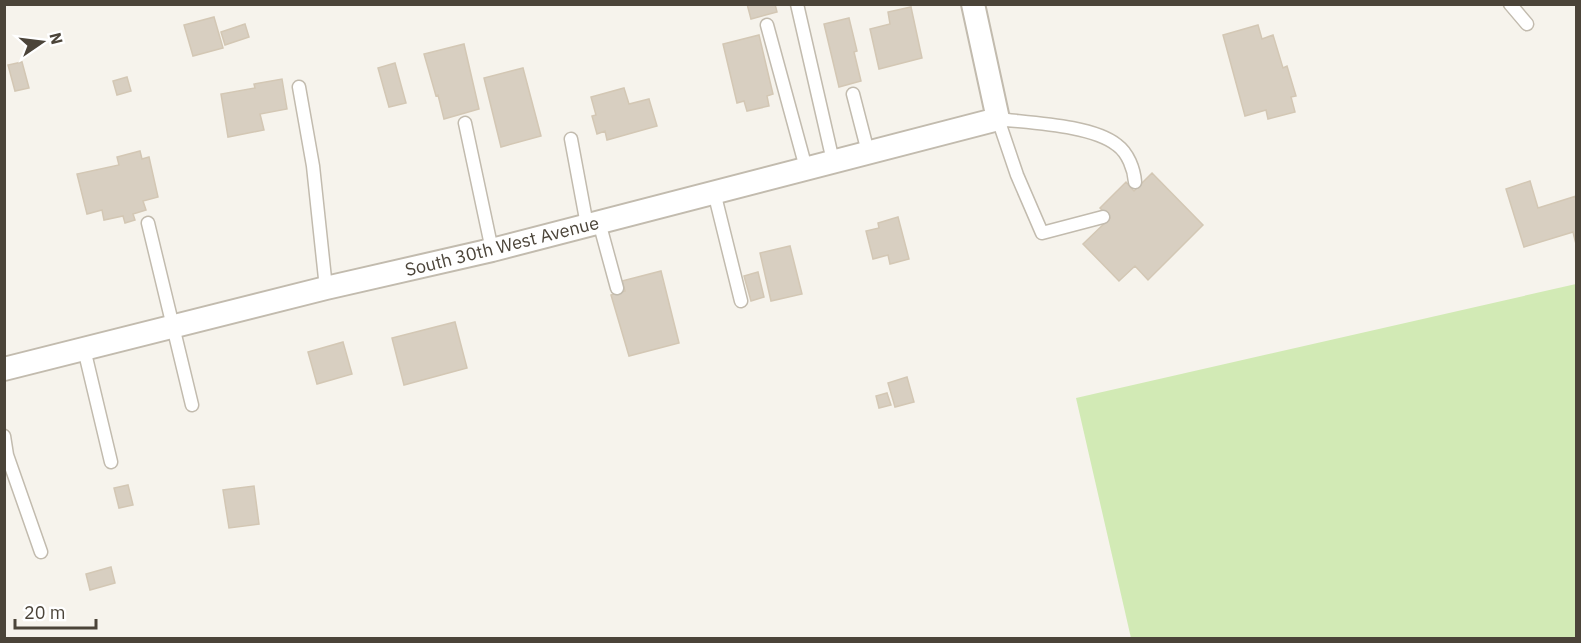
<svg xmlns="http://www.w3.org/2000/svg" width="1581" height="643" viewBox="0 0 1581 643" font-family="'IBM Plex Sans',sans-serif">
	<rect width="100%" height="100%" fill="#f6f3ec"/>
	<path fill="#d2eab5" d="M1576,284V638H1131L1076,398Z"/>
	<path fill="#d8cfc1" stroke="#d3c7b4" stroke-width="1.5" d="M747,4H775L777,12L751,19Z
		M911,7L922,58L879,69L870,29L890,24L888,12Z
		M214,17L223,48L193,56L184,25Z
		M849,18L857,51L854,52L861,81L839,87L824,24Z
		M245,24L249,37L225,45L221,32Z
		M1258,25L1262,39L1273,35L1283,68L1287,66L1296,96L1291,97L1295,112L1268,119L1266,110L1245,116L1223,35Z
		M759,35L773,94L767,96L769,106L747,111L744,101L737,103L723,44Z
		M464,44L479,109L444,119L438,95L436,96L424,54Z
		M22,62L29,88L15,91L8,65Z
		M395,63L406,103L389,107L378,68Z
		M523,68L541,136L501,147L484,78Z
		M127,77L131,91L117,95L113,81Z
		M282,79L287,109L260,114L264,130L228,137L221,94L255,88L254,84Z
		M624,88L629,104L649,99L657,126L607,140L605,131L597,134L592,116L596,115L591,97Z
		M140,151L142,159L149,157L158,197L143,201L146,210L133,214L135,220L125,223L123,216L104,220L102,210L87,214L77,174L119,165L117,157Z
		M1152,173L1203,225L1148,280L1135,266L1119,281L1083,244L1110,218L1100,208L1126,182L1134,191Z
		M1530,181L1538,208L1576,196V244L1573,232L1524,247L1506,189Z
		M898,217L909,259L890,264L888,255L873,259L866,231L879,228L878,223Z
		M790,246L802,294L771,301L760,253Z
		M661,271L679,343L629,356L611,295L625,291L622,281Z
		M758,272L764,297L751,301L744,276Z
		M455,322L467,368L404,385L392,338Z
		M343,342L352,374L317,384L308,352Z
		M907,377L914,402L895,407L888,383Z
		M887,393L891,405L879,408L876,396Z
		M128,485L133,505L119,508L114,488Z
		M254,486L259,524L229,528L223,490Z
		M111,567L115,583L90,590L86,574Z"/>
	<g fill="none" stroke-linecap="round" stroke-linejoin="round">
		<g stroke="#c2bbae" stroke-width="15">
			<path id="service" d="M797,4L833,161
				M1510,4L1527,24
				M767,25L806,168
				M299,87L313,166L326,288
				M853,94L868,152
				M465,123L492,250
				M571,139L587,225
				M714,192L741,301
				M1103,217L1042,233L1017,175L998,119C1030,123 1092,125 1117,145C1128,153 1134,169 1135,182
				M599,222L617,288
				M148,223L192,405
				M84,349L111,462
				M4,436L7,455L41,552"/>
		</g>
		<g stroke="#c2bbae" stroke-width="26">
			<path id="minor" d="M4,369L326,288L492,250L998,119L973,4"/>
		</g>
		<use href="#service" stroke="#fff" stroke-width="12"/>
		<use href="#minor" stroke="#fff" stroke-width="22"/>
	</g>
	<g text-anchor="middle" dominant-baseline="central" stroke-width="6" stroke-linejoin="round" paint-order="stroke">
		<g font-size="18" fill="#4b4439" stroke="#fff">
			<text transform="translate(502 246) rotate(-14)">South 30th West Avenue</text>
		</g>
	</g>
	<rect width="1581" height="643" fill="none" stroke="#4b4439" stroke-width="12"/>
	<g transform="translate(42 42) rotate(76)" stroke="#ffffff" stroke-width="4.5" paint-order="stroke">
	<path d="M0-4.5L10 22L0 15L-10 22Z" fill="#4b4439"/>
	<text y="-9" font-size="16" font-weight="bold" text-anchor="middle" fill="#4b4439">N</text>
	</g>
	<path d="M15 619v9h81v-9" fill="none" stroke="#4b4439" stroke-width="3"/>
	<text x="24" y="619" font-size="18" fill="#4b4439" stroke="#ffffff" stroke-width="4.5" paint-order="stroke">20 m</text>
</svg>
